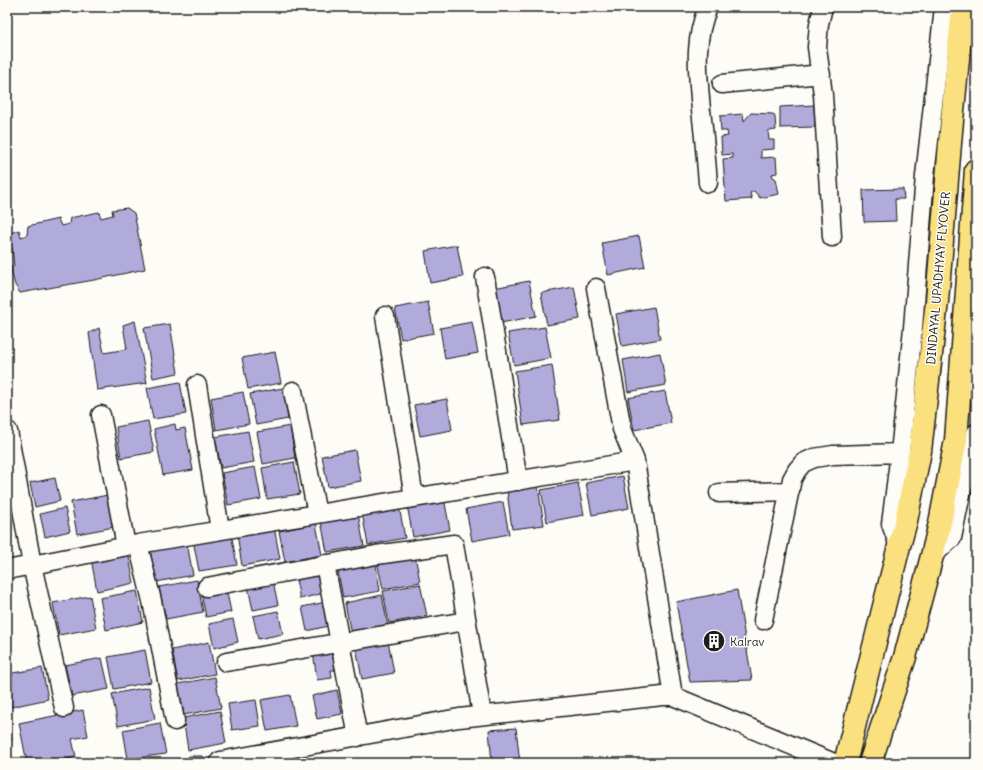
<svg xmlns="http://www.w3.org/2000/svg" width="983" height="770" viewBox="0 0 983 770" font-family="Delius,sans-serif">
	<rect width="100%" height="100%" fill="#fdfcf7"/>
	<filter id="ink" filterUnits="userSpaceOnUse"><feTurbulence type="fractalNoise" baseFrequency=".025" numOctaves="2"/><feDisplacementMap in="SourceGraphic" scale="8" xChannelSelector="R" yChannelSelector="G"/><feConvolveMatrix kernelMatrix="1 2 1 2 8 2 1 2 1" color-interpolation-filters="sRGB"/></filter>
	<g filter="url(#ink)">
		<path fill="#b1abdc" stroke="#1c1c1c" d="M814,105L815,127L780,128V107Z
			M751,113L773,114L775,117L776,130L768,131L769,140H774V149L761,150V158L776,157L777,173L772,174L773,177L776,179L779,194L760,198L754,191L750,193L752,199L726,201L723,159L733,158L732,154L722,155L721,137L728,136L727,131H721L720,116L743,114L744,121Z
			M903,189L904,199H895L896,221L864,222L863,190Z
			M127,208L134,213L145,269L94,280L20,293L15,285L10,267L14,266L12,248L7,249V234L19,230L21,237L27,235L28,226L58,219L61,226L69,224L70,218L99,212L101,218L113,215L112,210Z
			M639,236L645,267L608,275L602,243Z
			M457,245L463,277L430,283L425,251Z
			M529,281L536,316L501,323L494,288Z
			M574,287L580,319L547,325L541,293Z
			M428,302L434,333L401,339L395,308Z
			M654,307L660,339L622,346L616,314Z
			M135,321L147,383L97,390L89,333L99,328L104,353L127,349L123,325Z
			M472,322L478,353L445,359L440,328Z
			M170,324L178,373L153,378L144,328Z
			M545,327L551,358L514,365L508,333Z
			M275,352L281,383L248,389L242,358Z
			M660,353L666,385L628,392L623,360Z
			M552,365L560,420L523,425L515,371Z
			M180,382L186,414L153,419L147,388Z
			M283,388L288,419L256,425L250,394Z
			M665,391L671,423L634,430L628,398Z
			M243,392L249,424L216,430L211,398Z
			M447,399L452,430L420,436L414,405Z
			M148,421L154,452L121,458L116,427Z
			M175,424L176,430L185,428L193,470L163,475L154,429Z
			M290,426L295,458L263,464L257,432Z
			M248,431L254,462L221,468L215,437Z
			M355,450L361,481L328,487L322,456Z
			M294,462L300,494L267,499L262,468Z
			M255,467L261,499L228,505L222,473Z
			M623,476L629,508L592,515L586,483Z
			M55,478L60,501L35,507L30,483Z
			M578,483L584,515L547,522L541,490Z
			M538,487L544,525L512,529L507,491Z
			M108,495L114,527L77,534L71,502Z
			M444,498L450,530L413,537L407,505Z
			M503,502L509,534L472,541L466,509Z
			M399,506L405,538L368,545L362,513Z
			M65,508L70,531L45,537L40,514Z
			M358,514L364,546L327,552L321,521Z
			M316,524L322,555L285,562L279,531Z
			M274,527L280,559L242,566L237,534Z
			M231,533L237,565L199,571L193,540Z
			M187,543L193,575L156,582L150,550Z
			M414,550L420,582L383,589L376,557Z
			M128,552L134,583L97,591L91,559Z
			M375,559L380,591L343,598L337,566Z
			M319,570L324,593L300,599L295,575Z
			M197,580L203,612L166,619L159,587Z
			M273,581L278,605L253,610L248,587Z
			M420,584L427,616L389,623L383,591Z
			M226,588L231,612L206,617L201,593Z
			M737,590L752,680L690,682L676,602Z
			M137,591L143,622L106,630L100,598Z
			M382,595L388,627L351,634L345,603Z
			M90,596L96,628L59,635L53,603Z
			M326,602L332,625L307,631L302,607Z
			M278,611L283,634L258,639L253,616Z
			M233,619L238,642L214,648L209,624Z
			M388,641L394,673L362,679L356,647Z
			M209,642L215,674L178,681L172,650Z
			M332,649L335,670H331L332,678L317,680L313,652Z
			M145,650L151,682L114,689L108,657Z
			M102,658L109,689L72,696L65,665Z
			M42,668L48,699L11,707L7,688V674Z
			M215,677L221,708L184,715L178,684Z
			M149,687L155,719L118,726L112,694Z
			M337,690L342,714L317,719L312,696Z
			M290,695L296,726L267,731L261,700Z
			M256,700L260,726L232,730L228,704Z
			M83,710L88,736L72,739L76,757L47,763H27L19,723Z
			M220,711L226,743L188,750L183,718Z
			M7,713L12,740L7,741Z
			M160,723L166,754L128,759L123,730Z
			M516,728L520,763H492L489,730Z
			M189,756H203L209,763H162V761L187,759Z
			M146,759V763H128V761Z
			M115,760L116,763H97Z"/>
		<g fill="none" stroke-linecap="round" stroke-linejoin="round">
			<g stroke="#1c1c1c" stroke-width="21">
				<path id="minor" d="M823,7L819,24L817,47L823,95L832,237
					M722,84L821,74
					M708,183C706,159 704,134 701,110C698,73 693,42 708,7
					M485,277L518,481
					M596,288L622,429L635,461
					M385,316L414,498
					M197,385L220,530
					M293,391L317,514
					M101,415L126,546
					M8,431L32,565L64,708
					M719,493L790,491
					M138,544L152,601L175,721
					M899,546L891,524L900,453L913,328L925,176L944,7
					M932,556L952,538L961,494L975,440L976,433
					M325,564L358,737
					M7,570L138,544L635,461L673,696L834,763
					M207,587L376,555L454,544L482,715
					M763,620L792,479L797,470L803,463L814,458L833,455L900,453
					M226,662L466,621
					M220,763V761L459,718L663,696H673"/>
			</g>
			<g stroke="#1c1c1c" stroke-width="25">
				<path id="primary" d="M845,763L899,546L906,521L920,451L937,301L951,131L963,7
					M870,763L905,657L932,556L940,523L956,440L976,170"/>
			</g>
			<use href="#minor" stroke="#fdfcf7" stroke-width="18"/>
			<use href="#primary" stroke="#fbe080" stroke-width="22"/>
		</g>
	</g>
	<defs>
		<g id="building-disc" transform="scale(1.15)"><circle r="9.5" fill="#1c1c1c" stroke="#fdfcf7"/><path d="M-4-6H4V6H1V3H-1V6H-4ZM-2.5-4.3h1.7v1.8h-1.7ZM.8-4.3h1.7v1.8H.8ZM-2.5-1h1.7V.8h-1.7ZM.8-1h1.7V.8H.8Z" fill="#fff"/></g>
	</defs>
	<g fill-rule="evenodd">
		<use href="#building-disc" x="714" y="641"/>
	</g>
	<g text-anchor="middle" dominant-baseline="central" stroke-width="3" stroke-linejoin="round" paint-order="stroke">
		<g font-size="12" fill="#1c1c1c" stroke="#fdfcf7">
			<text transform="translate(938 278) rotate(-85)">DINDAYAL UPADHYAY FLYOVER</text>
		</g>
		<g font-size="12" fill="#1c1c1c" stroke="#fdfcf7" text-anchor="start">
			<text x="730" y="641">Kalrav</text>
		</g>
	</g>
	<rect width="983" height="770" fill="none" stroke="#fdfcf7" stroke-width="24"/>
	<rect x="12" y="12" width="959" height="746" fill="none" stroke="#1c1c1c" stroke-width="1.5" filter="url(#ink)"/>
</svg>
